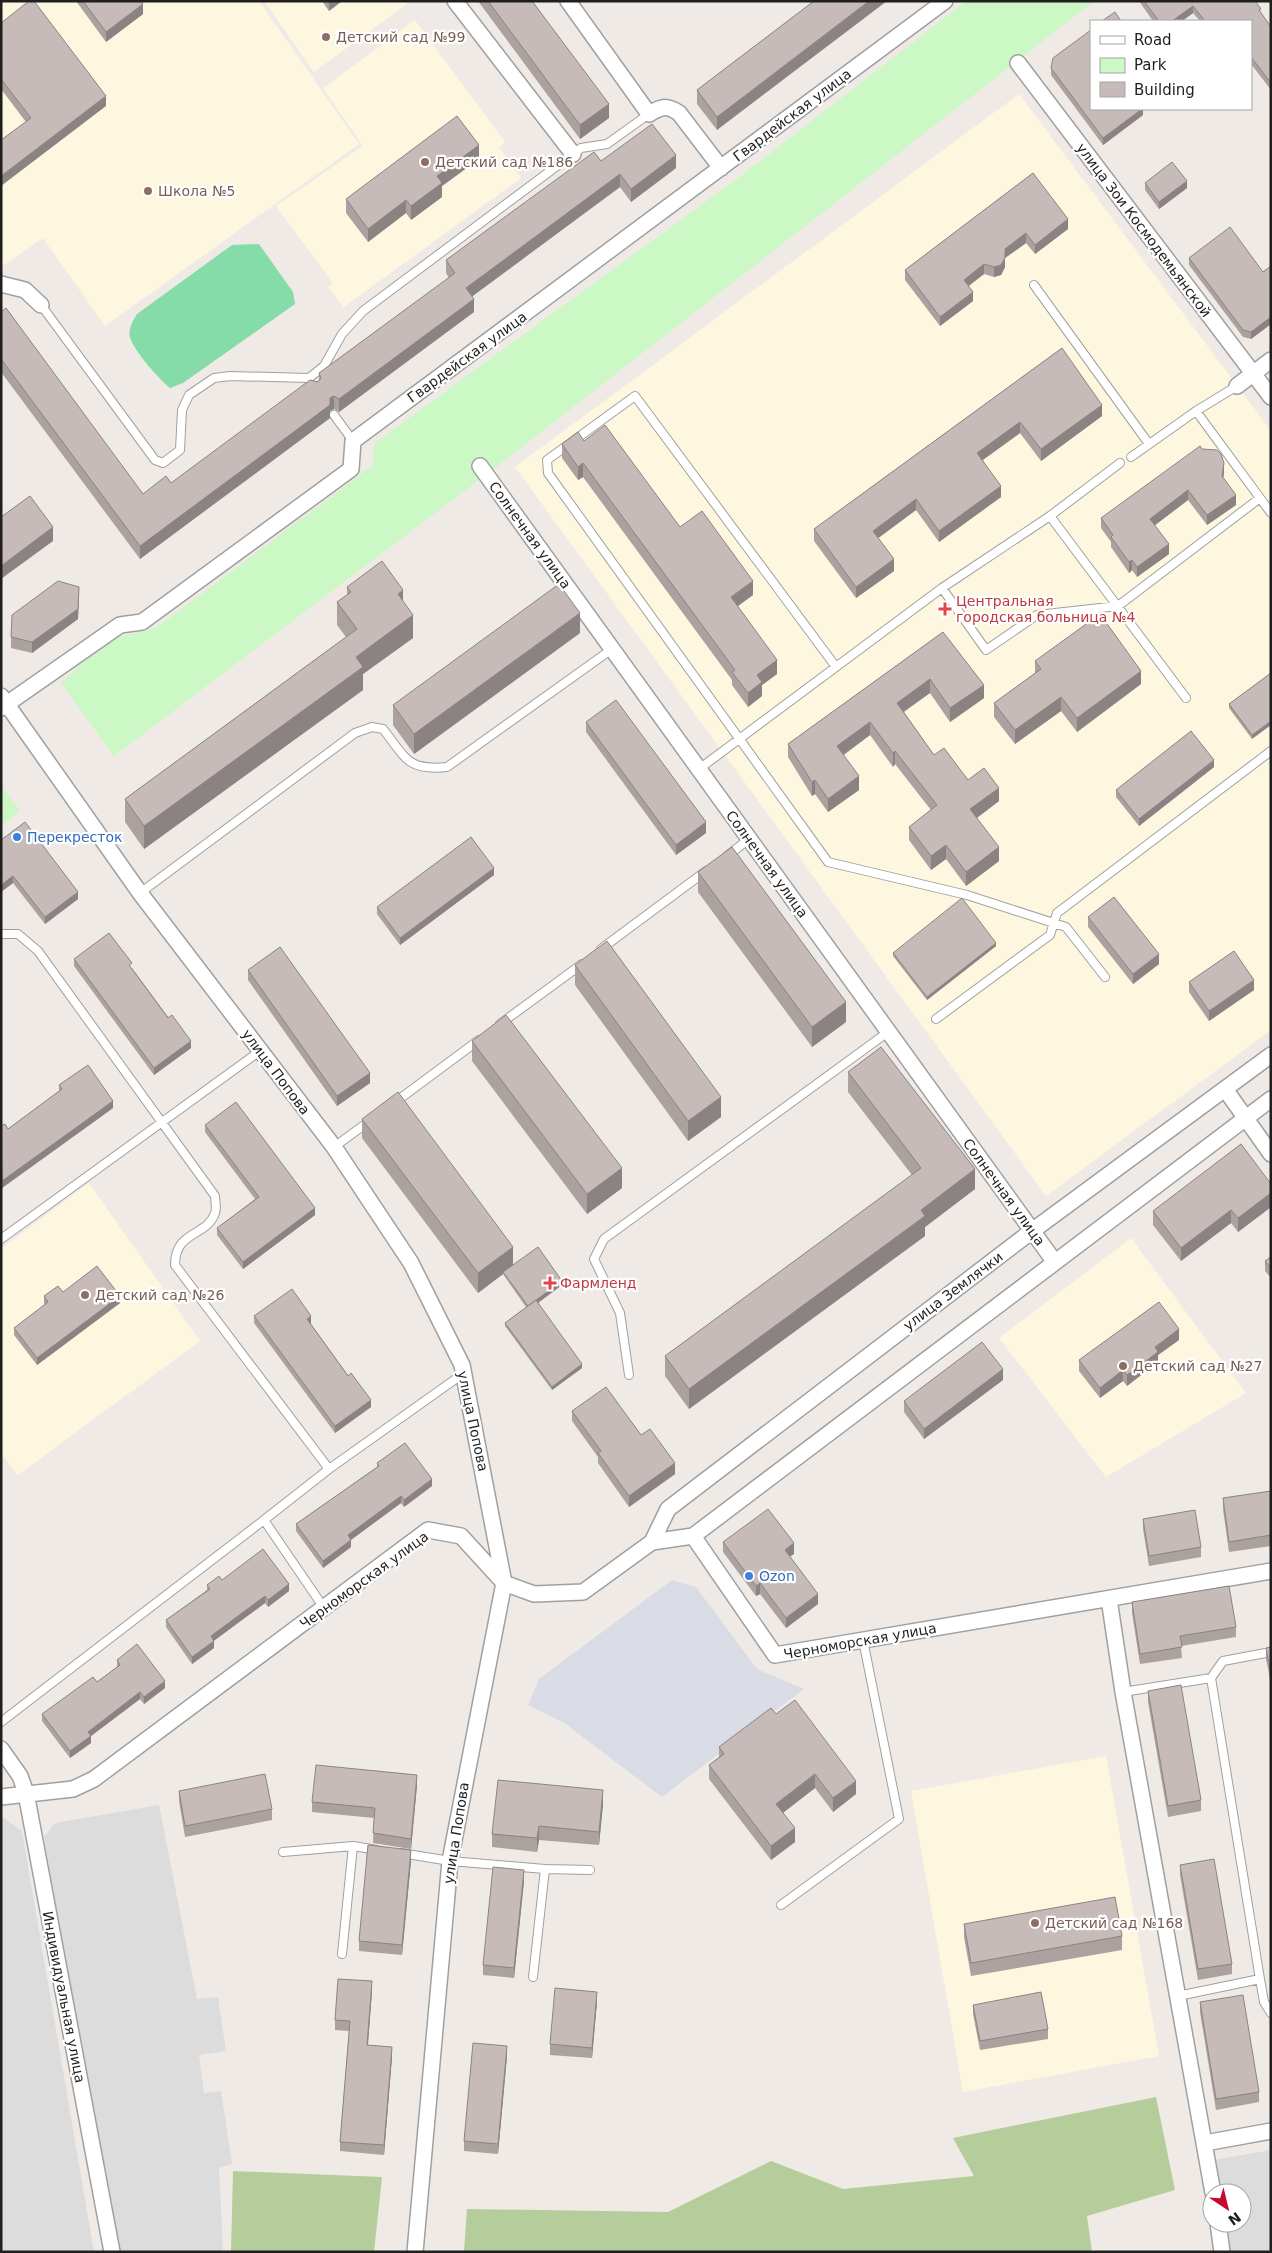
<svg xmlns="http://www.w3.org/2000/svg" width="1272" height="2253" viewBox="0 0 1272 2253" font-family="'DejaVu Sans',sans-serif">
	<rect width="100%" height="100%" fill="#efeae5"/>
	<path fill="#dddcdc" d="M159,1805L197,1999L218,1997L226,2051L199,2055L204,2093L221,2091L232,2164L219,2168L223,2252H114L44,1837L55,1823Z
		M1,1816L22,1831L94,2252H1Z
		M1271,2150V2252H1227L1223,2223H1242V2193H1218L1213,2160Z"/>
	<path fill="#fef7df" d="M1,1H259L359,144L105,326L43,238L1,267Z
		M264,1H411L314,72Z
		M415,20L505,142L499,147L521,178L344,307L328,287L333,283L276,206L363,146L323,88Z
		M1019,94L1271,431V1030L1046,1196L515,467Z
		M89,1183L200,1341L18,1475L1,1453V1249Z
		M1131,1238L1246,1393L1106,1477L999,1338Z
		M1106,1756L1159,2056L963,2092L911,1791Z"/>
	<path fill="#b5cd9b" d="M1156,2097L1175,2190L1087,2216L1092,2252H464L467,2209L668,2212L771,2161L843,2189L974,2176L953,2138Z
		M233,2171L382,2177L374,2252H231Z"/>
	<path fill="#cbf8c4" d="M966,1H1094L500,464L114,756L61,683L106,640L156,628L372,466L375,443L741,176Z
		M1,786L20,811L1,826Z"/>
	<path fill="#85dca8" d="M259,244L293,292L295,304L183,383L170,388C159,379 133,350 130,337C128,329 133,320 137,314L232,245Z"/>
	<path fill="#d9dce5" d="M672,1580L696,1587L757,1669L804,1689L662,1797L563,1722L528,1705L539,1679Z"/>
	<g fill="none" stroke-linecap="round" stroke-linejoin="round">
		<g stroke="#a0a0a0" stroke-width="10">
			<path id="service" d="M1034,285L1149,444
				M41,305L155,460L163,463L180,450L182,410L189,395L214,378L230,376L309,378L324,366L342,334L363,311L581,148L607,144L649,114
				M1196,411L1271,513
				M334,415L353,441
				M1131,457L1196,411L1237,386
				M1050,516L1186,698
				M942,588L986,650L1037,615L1118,606L1260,498
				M836,667L635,396L547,460L548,473L828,862L967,895L1066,927L1105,977
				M699,769L942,588L1050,516L1120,463
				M727,856L749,839
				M140,893L355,733L372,727L383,729C406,758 407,771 447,767L612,649
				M1,934H18L38,951L215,1196C215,1201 217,1208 215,1213C207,1237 175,1230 175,1265L329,1469L264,1520L324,1608
				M601,949L706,871
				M936,1019L1050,935L1057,913L1271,751
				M500,1024L582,964
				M394,1103L479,1040
				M334,1147L371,1120
				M1,1239L260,1051
				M629,1375L620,1313L594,1259L604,1239L888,1032
				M329,1469L464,1373
				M1123,1692L1211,1678
				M1,1722L264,1520
				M283,1852L353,1846
				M401,1853L450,1861L545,1869L533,1977
				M545,1869L590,1870
				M781,1905L899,1819L863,1640
				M342,1954L353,1846L377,1850
				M1260,1979L1211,1678L1223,1661L1271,1652
				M1178,1996L1260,1979L1264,2002L1271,2013"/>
		</g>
		<g stroke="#a0a0a0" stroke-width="18">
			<path id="minor" d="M455,1L573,154
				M568,1L649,114C662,106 667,105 679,113L721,168
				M1018,63L1271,397
				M1,284L25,290L41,305
				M1237,386L1271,360
				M480,466L1054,1261
				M1,696L140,893L334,1147L411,1263L462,1365L504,1583L450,1861L415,2252
				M1,708L120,625L142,622L351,469L353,441L945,1
				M1225,1089L1271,1154
				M693,1536L775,1655L1271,1571
				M652,1542L668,1509L1032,1231L1271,1055
				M1109,1599L1123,1692L1213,2193
				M1,1749L20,1776L26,1793L112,2252
				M1,1797L73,1789L94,1779L428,1530L461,1536L504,1583L534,1594L583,1592L652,1542L693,1536L1271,1099
				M1205,2143L1271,2131
				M1218,2223L1222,2252"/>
		</g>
		<use href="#service" stroke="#fff" stroke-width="8"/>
		<use href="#minor" stroke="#fff" stroke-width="15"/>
	</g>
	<path fill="#aba19f" d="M76,1H141L143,14L106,42Z
		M322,1H342L329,11Z
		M478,1H532L609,118L580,139Z
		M814,1L717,130L697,104V90Z
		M1139,1H1255L1261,13L1271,27V90L1251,64V21H1200L1193,13L1182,21H1153Z
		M1,23L106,106L26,122L1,89Z
		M1051,68L1091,109H1143V115L1103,145L1051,75Z
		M479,159L442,186V197L411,220L406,213L368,242L346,213V199Z
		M601,161L676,168L631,202L620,187L472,296L474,312L339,412L334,409L330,411V418L140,559L1,372V312L143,494L171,483L318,382L319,379V373L449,278L446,273V260Z
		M1033,173L1068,229L1035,254L1026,243L1005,258V267L1001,275L994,277L984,274L969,286L973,301L940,326L905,280V270Z
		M1145,183L1187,188L1159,209L1145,190Z
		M1189,258L1263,272L1271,266V324L1251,339L1243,337L1189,265Z
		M1062,348L1102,416L1041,461L1020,433L983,460L1001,497L939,542L916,510L878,538L894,571L856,598L814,541V529Z
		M584,441L753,595L738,606L777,674L762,685V696L748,707L732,685V680L583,477L578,480L562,458V444Z
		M1224,473L1223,478L1236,505L1207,525L1188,500L1155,525L1169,554L1137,577L1132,570L1129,573L1111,547V542L1101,528V518Z
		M347,587L403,601L413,638L363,674V690L144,849L125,822V799L346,637L337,625V602L347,595Z
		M79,597L78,619L32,653L11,648V637Z
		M943,632L984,698L950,722L930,693L904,712L934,755L999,801L977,818L999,861L966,886L946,859L931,870L909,840V827L931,810L895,764L893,767L870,735L844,755L859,790L828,812L815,794L812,796L788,757V744Z
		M580,633L414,754L393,725V705Z
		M1035,661L1141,684L1077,732L1061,711L1015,744L994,717V703L1035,673Z
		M1271,673L1252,739L1229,708V704Z
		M586,722L706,833L676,855L586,732Z
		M1214,767L1139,826L1116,797V790Z
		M1,840L78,899L45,924L13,883L1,892Z
		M698,872L846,1022L812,1047L698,892Z
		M494,875L400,945L377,914V907Z
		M1088,917L1159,964L1133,984L1088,927Z
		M996,946L927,1000L893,956V953Z
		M74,959L132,968L191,1048L154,1075L74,966Z
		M575,965L721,1117L688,1141L575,985Z
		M248,970L370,1083L337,1106L248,980Z
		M1189,982L1254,990L1209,1021L1189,992Z
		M472,1041L622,1188L587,1214L472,1061Z
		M848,1072L975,1189L925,1227V1236L689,1409L665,1376V1356L912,1175L848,1092Z
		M59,1085L113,1108L2,1188L1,1126L8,1129L59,1091Z
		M362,1119L513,1264L562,1285L538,1303L582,1368L552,1390L505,1326V1323L526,1307L503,1274L478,1293L362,1138Z
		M205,1125L315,1215L243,1269L217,1235V1228L255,1199L205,1132Z
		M1271,1184V1207L1238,1232L1231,1223L1181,1261L1153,1225V1211Z
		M1271,1257V1278L1265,1271V1261Z
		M63,1292L120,1303L37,1365L14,1335V1328L45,1305L44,1303V1296Z
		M254,1316L311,1323V1324L371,1407L335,1433L254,1323Z
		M1179,1340L1158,1355V1362L1127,1386L1123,1381L1100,1398L1079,1371V1360Z
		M1003,1380L924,1439L904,1412V1401Z
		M572,1411L641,1435L675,1474L629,1507L598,1463V1457L572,1421Z
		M377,1463L432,1486L404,1507L401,1503L351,1540V1547L323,1568L296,1531V1524L377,1467Z
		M1271,1491V1546L1229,1552L1223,1509V1498Z
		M1143,1519L1201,1547V1557L1149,1566L1143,1529Z
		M723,1542L794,1554L790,1556L818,1604L786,1628L760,1594L756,1596L723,1552Z
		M222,1580L289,1591L268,1607L265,1603L214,1640V1648L192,1664L166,1627V1620L207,1590V1585Z
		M1132,1602L1236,1627V1637L1181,1646L1182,1658L1140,1664L1132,1613Z
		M1271,1647V1684L1266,1659V1648Z
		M117,1660L165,1688L144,1704L140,1699L91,1736V1743L70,1758L42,1721V1714L97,1682L117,1667Z
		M1148,1691L1201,1800V1811L1168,1817L1148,1702Z
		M776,1714L856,1794L833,1812L815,1788L783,1813L795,1842L771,1860L709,1779V1765L719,1757V1747Z
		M417,1785L411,1849L373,1843L374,1818L312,1812V1802Z
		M179,1791L272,1809V1820L185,1837L179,1801Z
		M603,1804L599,1845L539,1840L537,1852L492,1847V1834Z
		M411,1861L402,1955L359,1951V1941Z
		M1180,1865L1232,1964V1974L1198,1980L1180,1875Z
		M524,1881L514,1978L483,1975V1965Z
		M964,1924L1122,1936V1950L971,1976L964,1937Z
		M372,1991L368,2045L392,2057L384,2155L340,2151V2142L349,2031L335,2030V2020Z
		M597,2002L592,2058L550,2055V2044Z
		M1200,2002L1259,2092V2102L1216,2110L1200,2012Z
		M973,2005L1048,2029V2039L980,2050L973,2014Z
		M507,2056L498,2154L464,2151V2141Z"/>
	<path fill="#8b8382" d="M329,1H342L329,11Z
		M869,1H887L717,130V117Z
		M143,4V14L106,42V32Z
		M1193,6V13L1182,21H1172Z
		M106,96V106L1,186V176Z
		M609,104V118L580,139V125Z
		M1142,109H1143V115L1103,145V138Z
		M479,145V159L442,186V197L411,220V206L437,176Z
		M676,155V168L631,202V189Z
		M620,174V187L466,301V288Z
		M1187,181V188L1159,209V202Z
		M406,200V213L368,242V229Z
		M1068,219V229L1035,254V245Z
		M1026,233V243L1005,258V267L1001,275L994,277V267L1005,249Z
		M984,264V274L964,289V280Z
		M973,292V301L940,326V317Z
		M474,299V312L339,412V399Z
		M1271,317V324L1251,339V332Z
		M334,396V409L330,411V418L140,559V546L330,398Z
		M1102,405V416L1041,461V449Z
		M1020,422V433L977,464V453Z
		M583,463V477L578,480V467Z
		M1224,463V473L1222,486V476Z
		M1001,486V497L939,542V531Z
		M1188,490V500L1150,529V519Z
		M1236,495V505L1207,525V515Z
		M916,499V510L873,542V531Z
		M53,527V541L1,579V566Z
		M1169,544V554L1137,577V567Z
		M894,559V571L856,598V587Z
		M1132,560V570L1129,573V562Z
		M753,581V595L731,611V597Z
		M79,587L78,619L32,653V642Z
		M403,590V613L398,594Z
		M580,613V633L414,754V734Z
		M413,615V638L363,674V690L144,849V826L356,657Z
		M777,660V674L762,685V696L748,707V693L757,675Z
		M1141,671V684L1077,732V718Z
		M930,679V693L897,716V703Z
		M984,685V698L950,722V708Z
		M1061,697V711L1015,744V730Z
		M1271,721V725L1252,739V735Z
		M870,722V735L837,759V746Z
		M895,751V764L893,767V753Z
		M1214,760V767L1139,826V819Z
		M859,776V790L828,812V799Z
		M815,780V794L812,796V782Z
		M999,788V801L970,823V809Z
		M706,822V833L676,855V845Z
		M946,845V859L931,870V856Z
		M999,847V861L966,886V872Z
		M494,868V875L400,945V938Z
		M13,876V883L1,892V885Z
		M78,892V899L45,924V917Z
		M996,943V946L927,1000V997Z
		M1159,954V964L1133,984V974Z
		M1254,980V990L1209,1021V1011Z
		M846,1002V1022L812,1047V1027Z
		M191,1041V1048L154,1075V1068Z
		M370,1073V1083L337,1106V1096Z
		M721,1097V1117L688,1141V1121Z
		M113,1101V1108L2,1188V1181Z
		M622,1168V1188L587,1214V1194Z
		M975,1169V1189L925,1227V1236L689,1409V1389Z
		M1271,1193V1207L1238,1232V1218Z
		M315,1208V1215L243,1269V1262Z
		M1231,1210V1223L1181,1261V1248Z
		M513,1247V1267L503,1272V1274L478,1293V1273Z
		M562,1281V1285L528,1310V1306Z
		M120,1296V1303L37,1365V1358Z
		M311,1316V1323L307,1326V1319Z
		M1179,1329V1340L1158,1355V1362L1127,1386V1375L1155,1347Z
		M582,1364V1368L552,1390V1387Z
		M1003,1369V1380L924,1439V1429Z
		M1123,1370V1381L1100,1398V1388Z
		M371,1400V1407L335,1433V1426Z
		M675,1463V1474L629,1507V1496Z
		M432,1479V1486L404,1507V1500Z
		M401,1496V1503L348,1542V1535Z
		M351,1540V1547L323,1568V1561Z
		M794,1543V1554L785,1560V1550Z
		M760,1583V1594L756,1596V1586Z
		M289,1584V1591L268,1607V1600Z
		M818,1594V1604L786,1628V1618Z
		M265,1596V1603L211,1643V1636Z
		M214,1641V1648L192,1664V1657Z
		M165,1681V1688L144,1704V1697Z
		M140,1692V1699L91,1736V1743L70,1758V1751L88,1732Z
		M815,1774V1788L776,1818V1804Z
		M417,1775V1785L411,1849V1839Z
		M856,1781V1794L833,1812V1798Z
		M603,1790V1804L599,1845V1832Z
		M539,1826V1840L537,1852V1838Z
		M795,1828V1842L771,1860V1846Z
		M411,1850V1861L402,1955V1945Z
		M524,1870V1881L514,1978V1968Z
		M372,1981V1991L367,2055V2045Z
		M597,1992V2002L592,2058V2048Z
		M507,2046V2056L498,2154V2144Z
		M392,2047V2057L384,2155V2145Z"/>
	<path fill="#c7bbb9" stroke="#8b8382" d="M29,1H34L106,96L1,176V140L31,118L1,79V23Z
		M83,1H141L143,4L106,32Z
		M488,1H532L609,104L580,125Z
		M814,1H869L717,117L697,90Z
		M1144,1H1255L1261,9L1259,10L1271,27V83L1251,57V21H1205L1193,6L1172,21H1159Z
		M1115,12L1121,21H1102Z
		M1091,30V109H1142L1103,138L1051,68L1053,58Z
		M457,116L479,145L437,176L442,183L411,206L406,200L368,229L346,199Z
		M652,124L676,155L631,189L620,174L466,288L474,299L339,399L334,396L330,398V405L140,546L1,359V312L6,308L143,494L166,476L171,483L310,380L318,382L321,378L319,373L455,273L446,260L594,152L601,161Z
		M1172,162L1187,181L1159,202L1145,183Z
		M1033,173L1068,219L1035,245L1026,233L1005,249V258L1001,265L994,267L984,264L964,280L973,292L940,317L905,270Z
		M1230,227L1263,272L1271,266V317L1251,332L1243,330L1189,258Z
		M1062,348L1102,405L1041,449L1020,422L977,453L1001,486L939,531L916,499L873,531L894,559L856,587L814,529Z
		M605,425L680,527L702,511L753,581L731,597L777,660L757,675L762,682L748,693L732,672L735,670L583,463L578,467L562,444L578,432L584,441Z
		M1200,446L1202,449L1217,450L1221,454L1224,463L1222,476L1236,495L1207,515L1188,490L1150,519L1169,544L1137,567L1132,560L1129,562L1111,537L1113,535L1101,518Z
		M30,496L53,527L1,566V517Z
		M382,561L403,590L398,594L413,615L356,657L363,667L144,826L125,799L357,629L337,602L351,592L347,587Z
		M58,581L79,587L78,609L32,642L11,637L12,615Z
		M559,584L580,613L414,734L393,705Z
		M1100,614L1141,671L1077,718L1061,697L1015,730L994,703L1041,669L1035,661Z
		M943,632L984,685L950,708L930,679L897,703L934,755L944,748L968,780L984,768L999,788L970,809L999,847L966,872L946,845L931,856L909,827L937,805L895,751L893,753L870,722L837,746L859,776L828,799L815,780L812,782L788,744Z
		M1271,673V721L1252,735L1229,704Z
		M616,700L706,822L676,845L586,722Z
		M1191,731L1214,760L1139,819L1116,790Z
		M25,822L78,892L45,917L13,876L1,885V840Z
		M471,837L494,868L400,938L377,907Z
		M732,847L846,1002L812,1027L698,872Z
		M1114,897L1159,954L1133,974L1088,917Z
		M962,898L996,943L927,997L893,953Z
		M109,933L132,963L129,965L168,1018L172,1015L191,1041L154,1068L74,959Z
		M607,941L721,1097L688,1121L575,965Z
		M280,947L370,1073L337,1096L248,970Z
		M1234,951L1254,980L1209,1011L1189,982Z
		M506,1015L622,1168L587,1194L472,1041Z
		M881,1047L975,1169L921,1210L925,1216L689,1389L665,1356L921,1168L848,1072Z
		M88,1065L113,1101L2,1181L1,1126L5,1124L8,1129L62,1089L59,1085Z
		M398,1092L513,1247L478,1273L362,1119Z
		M236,1102L315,1208L243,1262L217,1228L259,1197L205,1125Z
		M1241,1144L1271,1184V1193L1238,1218L1231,1210L1181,1248L1153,1211Z
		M538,1247L562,1281L528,1306L503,1272Z
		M1271,1257V1268L1265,1261Z
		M97,1266L120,1296L37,1358L14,1328L48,1302L44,1296L58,1286L63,1292Z
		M292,1289L311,1316L307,1319L348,1376L351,1373L371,1400L335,1426L254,1316Z
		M536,1300L582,1364L552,1387L505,1323Z
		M1159,1302L1179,1329L1155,1347L1158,1352L1127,1375L1123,1370L1100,1388L1079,1360Z
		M982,1342L1003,1369L924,1429L904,1401Z
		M606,1387L641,1435L650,1429L675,1463L629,1496L598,1453L601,1451L572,1411Z
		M405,1443L432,1479L404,1500L401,1496L348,1535L351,1540L323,1561L296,1524L379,1466L377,1463Z
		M1271,1491V1535L1229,1542L1223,1498Z
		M768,1509L794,1543L785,1550L818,1594L786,1618L760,1583L756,1586L723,1542Z
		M1195,1510L1201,1547L1149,1556L1143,1519Z
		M263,1549L289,1584L268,1600L265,1596L211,1636L214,1641L192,1657L166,1620L210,1589L207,1585L219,1576L222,1580Z
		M1229,1586L1236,1627L1180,1636L1182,1647L1140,1654L1132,1602Z
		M137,1644L165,1681L144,1697L140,1692L88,1732L91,1736L70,1751L42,1714L93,1677L97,1682L120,1665L117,1660Z
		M1271,1647V1673L1266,1648Z
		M1181,1685L1201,1800L1168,1806L1148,1691Z
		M795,1700L856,1781L833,1798L815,1774L776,1804L795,1828L771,1846L709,1765L724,1754L719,1747L771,1708L776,1714Z
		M316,1765L417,1775L411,1839L373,1833L375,1808L312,1802Z
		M265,1774L272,1809L185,1826L179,1791Z
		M498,1780L603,1790L599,1832L539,1826L537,1838L492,1834Z
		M368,1845L411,1850L402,1945L359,1941Z
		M1214,1859L1232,1964L1198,1969L1180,1865Z
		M493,1867L524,1870L514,1968L483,1965Z
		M1115,1897L1122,1936L971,1963L964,1924Z
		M338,1979L372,1981L367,2045L392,2047L384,2145L340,2142L350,2021L335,2020Z
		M555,1988L597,1992L592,2048L550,2044Z
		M1041,1992L1048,2029L980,2041L973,2005Z
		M1243,1995L1259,2092L1216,2099L1200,2002Z
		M473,2043L507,2046L498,2144L464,2141Z"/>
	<g fill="#8d6e63" stroke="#fff" stroke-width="2">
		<circle cx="326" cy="37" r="5"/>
		<circle cx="425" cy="162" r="5"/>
		<circle cx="148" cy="191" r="5"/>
		<circle cx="85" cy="1295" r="5"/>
		<circle cx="1123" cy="1366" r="5"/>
		<circle cx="1035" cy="1923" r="5"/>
	</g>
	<g fill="#e0444e" stroke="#fff" stroke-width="2">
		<path d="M942.5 601.5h5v5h5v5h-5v5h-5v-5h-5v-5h5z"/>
		<path d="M547.5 1275.5h5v5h5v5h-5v5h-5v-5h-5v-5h5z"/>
	</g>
	<g fill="#3f7fe0" stroke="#fff" stroke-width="2">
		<circle cx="17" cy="837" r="5"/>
		<circle cx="749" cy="1576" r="5"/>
	</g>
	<g text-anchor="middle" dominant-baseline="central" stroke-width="4.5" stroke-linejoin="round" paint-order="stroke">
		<g font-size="14" fill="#785e54" stroke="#fff" text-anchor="start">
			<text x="336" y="37">Детский сад №99</text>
			<text x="435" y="162">Детский сад №186</text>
			<text x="158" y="191">Школа №5</text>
			<text x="95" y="1295">Детский сад №26</text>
			<text x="1133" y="1366">Детский сад №27</text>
			<text x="1045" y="1923">Детский сад №168</text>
		</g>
		<g font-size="14" fill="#1f1f1f" stroke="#fff">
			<text transform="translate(792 115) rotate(-37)">Гвардейская улица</text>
			<text transform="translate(1144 230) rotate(53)">улица Зои Космодемьянской</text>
			<text transform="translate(467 357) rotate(-36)">Гвардейская улица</text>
			<text transform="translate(530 535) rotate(54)">Солнечная улица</text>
			<text transform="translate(767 864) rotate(54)">Солнечная улица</text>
			<text transform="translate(276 1072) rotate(53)">улица Попова</text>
			<text transform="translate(1004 1192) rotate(54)">Солнечная улица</text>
			<text transform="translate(953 1291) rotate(-37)">улица Землячки</text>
			<text transform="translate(473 1421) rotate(78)">улица Попова</text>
			<text transform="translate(364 1580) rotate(-36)">Черноморская улица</text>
			<text transform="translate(860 1641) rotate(-10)">Черноморская улица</text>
			<text transform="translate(456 1833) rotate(-81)">улица Попова</text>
			<text transform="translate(64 1997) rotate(79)">Индивидуальная улица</text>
		</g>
		<g font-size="14" fill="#be3a42" stroke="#fff" text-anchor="start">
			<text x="956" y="601">Центральная<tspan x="956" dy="16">городская больница №4</tspan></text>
			<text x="560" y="1283">Фармленд</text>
		</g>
		<g font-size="14" fill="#366cbe" stroke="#fff" text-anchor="start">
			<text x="27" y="837">Перекресток</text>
			<text x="759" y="1576">Ozon</text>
		</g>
	</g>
	<rect width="1272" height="2253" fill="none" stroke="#1f1f1f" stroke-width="5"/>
	<rect x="1090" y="20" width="162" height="90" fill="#ffffff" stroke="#a5a5a5"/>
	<rect x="1100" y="36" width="25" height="8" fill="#ffffff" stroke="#a5a5a5"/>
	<text x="1134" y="45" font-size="15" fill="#1f1f1f">Road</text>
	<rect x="1100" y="58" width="25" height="15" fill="#cbf8c4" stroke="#a5a5a5"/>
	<text x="1134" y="70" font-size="15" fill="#1f1f1f">Park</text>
	<rect x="1100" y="82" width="25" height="15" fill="#c7bbb9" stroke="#a5a5a5"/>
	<text x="1134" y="95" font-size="15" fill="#1f1f1f">Building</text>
	<g transform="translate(1227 2208) rotate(145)"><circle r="24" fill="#ffffff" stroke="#a5a5a5"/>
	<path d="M0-4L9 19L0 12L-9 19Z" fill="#c8062f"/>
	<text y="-8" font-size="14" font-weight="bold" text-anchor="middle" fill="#1f1f1f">N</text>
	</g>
</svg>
